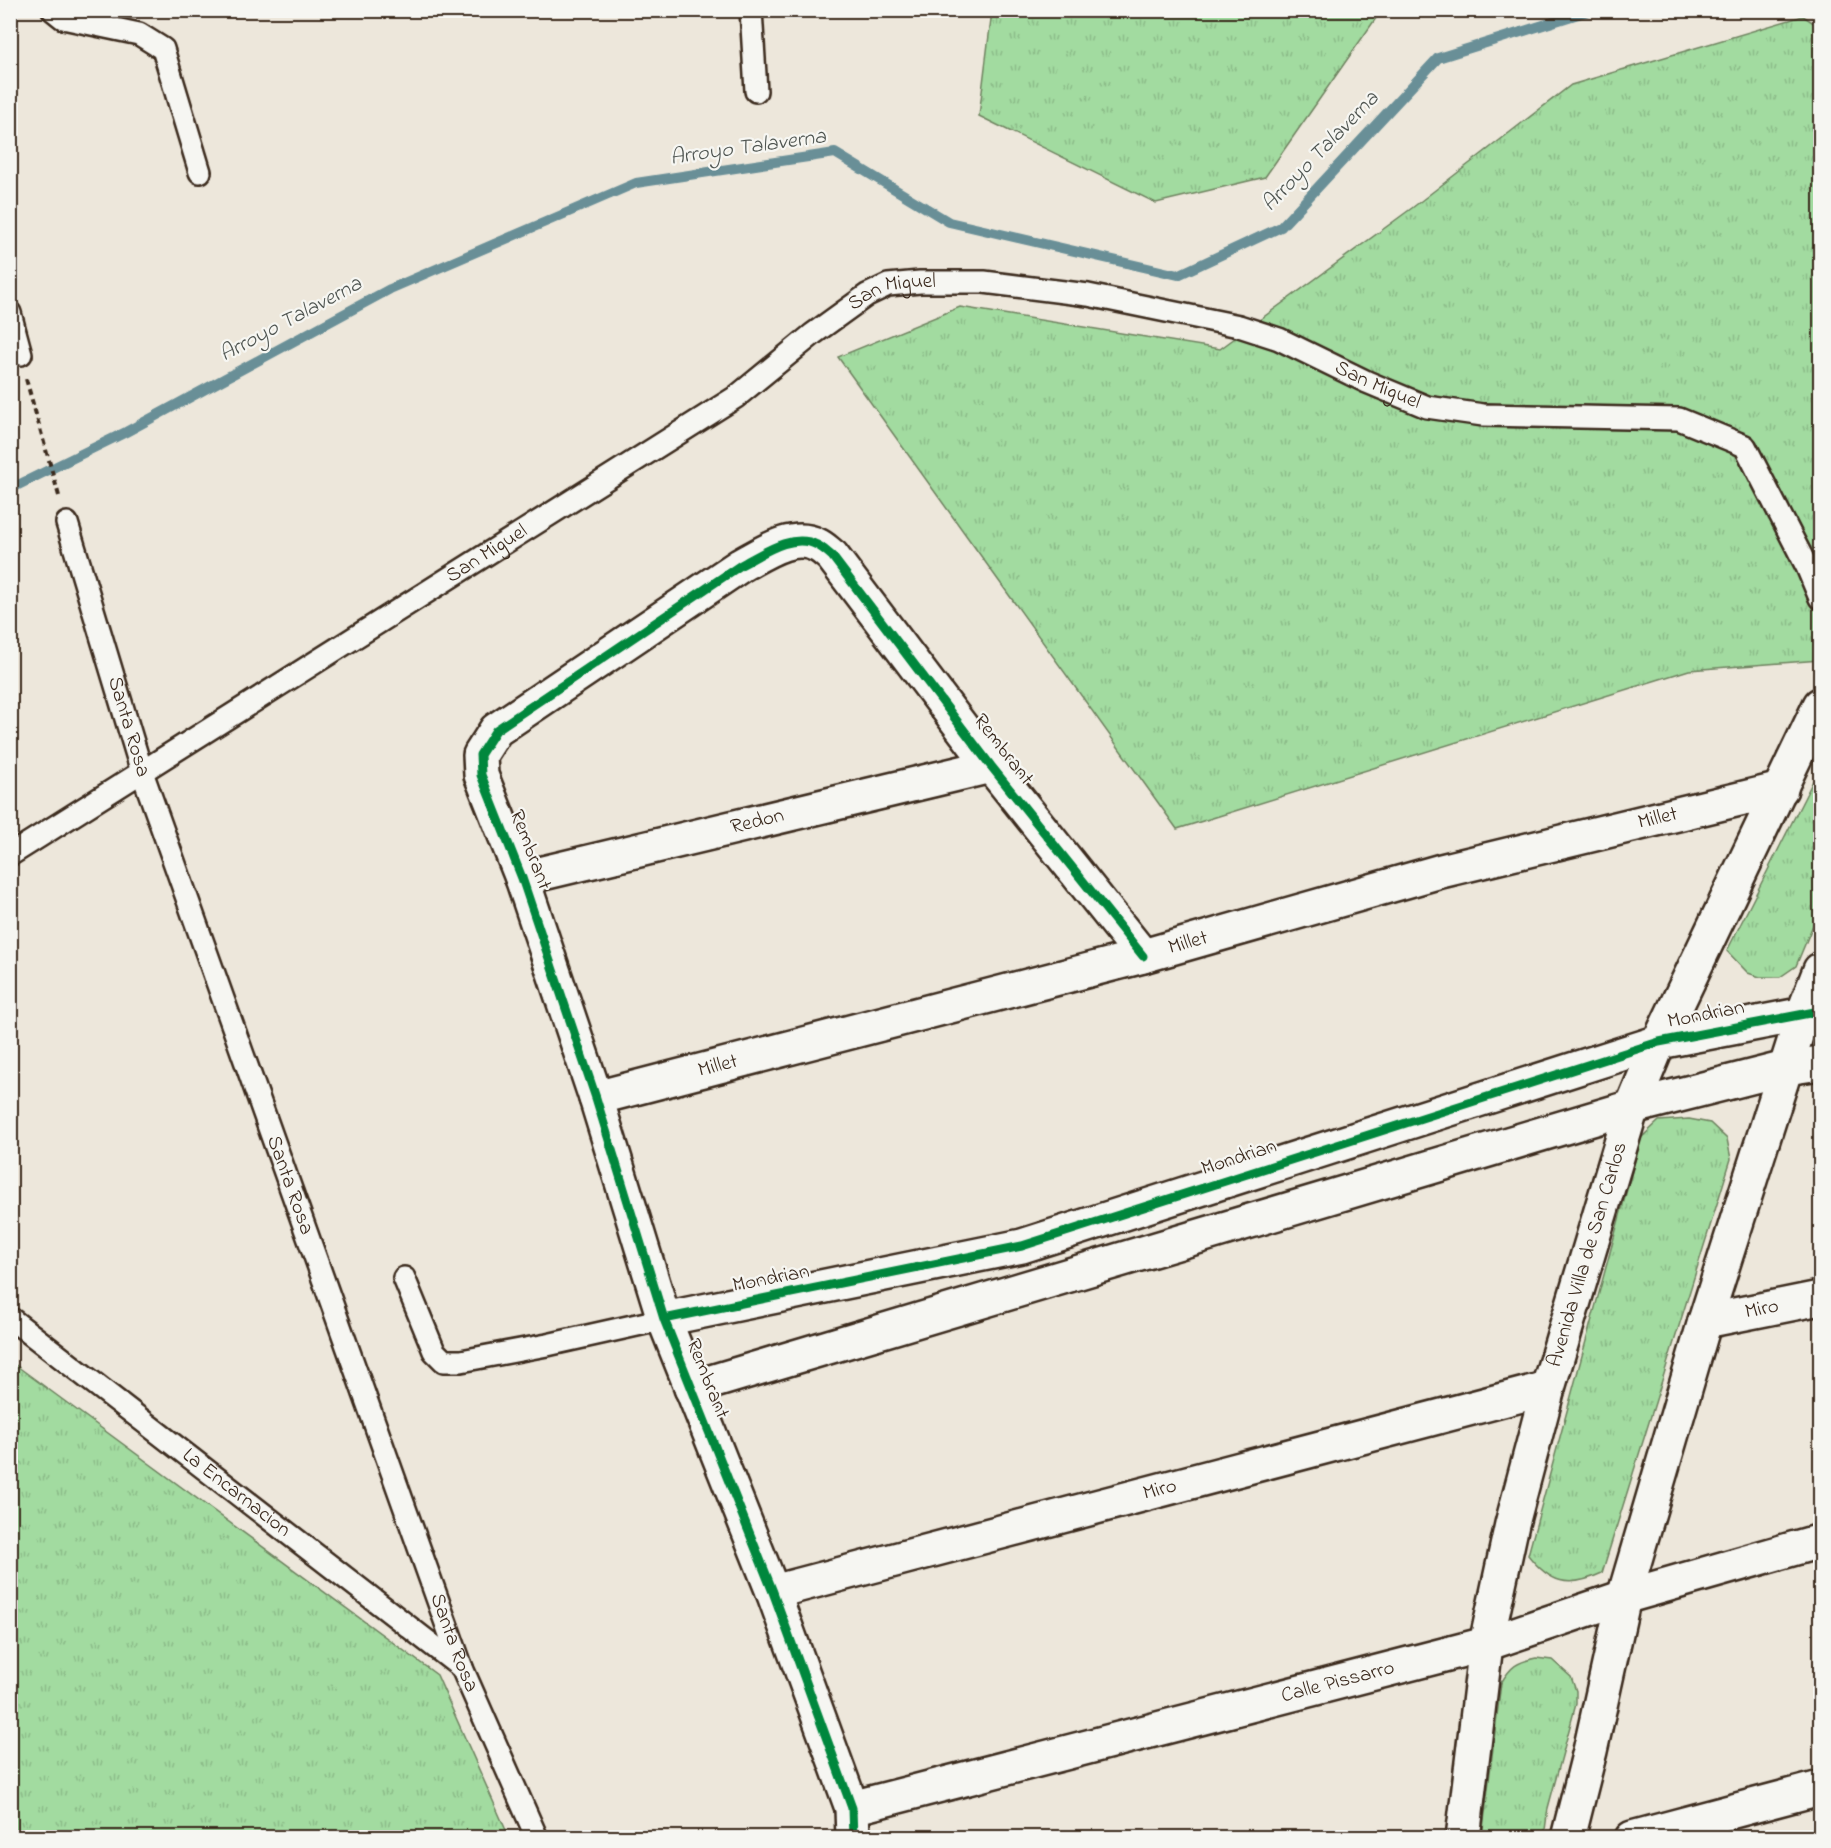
<svg xmlns="http://www.w3.org/2000/svg" width="1831" height="1848" viewBox="0 0 1831 1848" font-family="'Indie Flower',sans-serif">
	<defs>
		<pattern id="grass-tufts" width="24" height="20" patternUnits="userSpaceOnUse" patternTransform="scale(1.5)"><rect width="24" height="20" fill="#a2dba0"/><path d="M3 7l-1-3M5 7V3M7 7l1-3M15 17l-1-3M17 17v-4M19 17l1-3" fill="none" stroke="#8cbc89"/></pattern>
	</defs>
	<rect width="100%" height="100%" fill="#ede7db"/>
	<filter id="ink" filterUnits="userSpaceOnUse"><feTurbulence type="fractalNoise" baseFrequency=".0167" numOctaves="2"/><feDisplacementMap in="SourceGraphic" scale="12" xChannelSelector="R" yChannelSelector="G"/><feConvolveMatrix kernelMatrix="1 2 1 2 8 2 1 2 1" color-interpolation-filters="sRGB"/></filter>
	<g filter="url(#ink)">
		<path fill="url(#grass-tufts)" stroke="#6e825f" stroke-width="1.5" d="M992,11V10L1381,11L1265,177L1156,203L979,116Z
			M1803,16L1820,27V660L1689,670L1177,829L838,357L960,307L1220,349L1412,208L1571,85Z
			M1820,767V908L1796,966L1780,977H1760L1748,973L1727,951Z
			M1689,1119L1710,1123L1727,1139L1731,1159L1602,1573C1568,1589 1550,1583 1528,1555L1641,1138L1659,1121Z
			M10,1361L437,1675L509,1837H11Z
			M1536,1658L1552,1660L1571,1677L1576,1691V1704L1548,1808L1544,1837H1482L1501,1683C1511,1666 1517,1662 1536,1658Z"/>
		<g fill="none" stroke-linecap="round" stroke-linejoin="round">
			<path stroke="#698f97" stroke-width="10" d="M10,489L126,432L390,289L636,183L835,153L949,222L1178,275L1281,227L1438,58L1591,10"/>
			<g stroke="#3b2a1e" stroke-width="26">
				<g id="service">
					<path d="M53,10L63,18L139,34L163,49L200,172"/>
					<path d="M751,10L756,91"/>
					<path d="M10,313L21,354"/>
					<path id="s1" d="M67,523L142,772L462,1668L537,1838"/>
					<path id="s2" d="M10,855L736,397L813,334L867,295L888,285L920,282H984L1088,295L1239,326L1279,339L1367,382L1427,407L1483,415L1679,419L1745,446L1807,567L1820,598"/>
					<path d="M404,1278L434,1351L444,1361H461L547,1345L664,1319"/>
					<path id="s3" d="M10,1318L462,1668"/>
				</g>
			</g>
			<g stroke="#3b2a1e" stroke-width="38">
				<g id="minor">
					<path id="s4" d="M522,878L991,766"/>
					<path d="M1803,1014L1820,970"/>
					<path id="s5" d="M596,1098L1143,956L1441,871L1781,789"/>
					<path d="M664,1319L1022,1246L1659,1042L1820,705"/>
					<path id="s6" d="M1705,1321L1820,1298"/>
					<path d="M691,1388L1632,1107"/>
					<path id="s7" d="M773,1592L1548,1388"/>
					<path id="s8" d="M852,1808L1486,1644L1624,1597L1820,1541"/>
					<path d="M853,1838L852,1808L773,1592L664,1319L596,1098L522,878L481,775L480,755L496,730L741,565C762,554 792,532 817,545C822,547 827,552 832,556L991,766L1143,956"/>
					<path d="M1632,1838L1820,1788"/>
				</g>
			</g>
			<g stroke="#3b2a1e" stroke-width="38">
				<g id="tertiary">
					<path d="M1632,1107L1786,1068L1820,1063"/>
					<path id="s9" d="M1463,1838L1486,1644L1512,1524L1548,1388L1632,1107L1659,1042L1820,1011"/>
					<path d="M1568,1838L1590,1751L1624,1597L1705,1321L1803,1014"/>
				</g>
			</g>
			<path stroke="#3b2a1e" stroke-width="4" stroke-dasharray="6 4.5" stroke-linecap="butt" d="M26,379L59,496"/>
			<use href="#service" stroke="#f6f6f2" stroke-width="21"/>
			<use href="#minor" stroke="#f6f6f2" stroke-width="33"/>
			<use href="#tertiary" stroke="#f6f6f2" stroke-width="33"/>
			<g stroke="#f6f6f2" stroke-width="13">
				<path id="cycleway" d="M664,1319L1022,1246L1659,1042L1820,1011
					M853,1838L852,1808L773,1592L664,1319L596,1098L522,878L481,775L480,755L496,730L741,565C762,554 792,532 817,545C822,547 827,552 832,556L991,766L1143,956"/>
			</g>
			<use href="#cycleway" stroke="#00873e" stroke-width="9"/>
		</g>
	</g>
	<g text-anchor="middle" dominant-baseline="central" stroke-width="4.5" stroke-linejoin="round" paint-order="stroke">
		<g font-size="21" fill="#3b2a1e" stroke="#f6f6f2">
			<text stroke="none"><textPath href="#s2" startOffset="1050">San Miguel</textPath></text>
			<text stroke="none"><textPath href="#s2" startOffset="1554">San Miguel</textPath></text>
			<text stroke="none"><textPath href="#s2" startOffset="564">San Miguel</textPath></text>
			<text stroke="none"><textPath href="#s1" startOffset="213">Santa Rosa</textPath></text>
			<text transform="translate(1003 750) rotate(52)">Rembrant</text>
			<text stroke="none"><textPath href="#s5" startOffset="1098">Millet</textPath></text>
			<text stroke="none"><textPath href="#s4" startOffset="242">Redon</textPath></text>
			<text transform="translate(530 850) rotate(69)">Rembrant</text>
			<text stroke="none"><textPath href="#s5" startOffset="612">Millet</textPath></text>
			<text transform="translate(1706 1015) rotate(-11)">Mondrian</text>
			<text stroke="none"><textPath href="#s5" startOffset="126">Millet</textPath></text>
			<text transform="translate(1239 1158) rotate(-18)">Mondrian</text>
			<text stroke="none"><textPath href="#s1" startOffset="699">Santa Rosa</textPath></text>
			<text stroke="none"><textPath href="#s9" startOffset="598">Avenida Villa de San Carlos</textPath></text>
			<text transform="translate(771 1279) rotate(-11)">Mondrian</text>
			<text stroke="none"><textPath href="#s6" startOffset="58">Miro</textPath></text>
			<text transform="translate(707 1379) rotate(68)">Rembrant</text>
			<text stroke="none"><textPath href="#s7" startOffset="400">Miro</textPath></text>
			<text stroke="none"><textPath href="#s3" startOffset="286">La Encarnacion</textPath></text>
			<text stroke="none"><textPath href="#s1" startOffset="1185">Santa Rosa</textPath></text>
			<text stroke="none"><textPath href="#s8" startOffset="502">Calle Pissarro</textPath></text>
		</g>
		<g font-size="22" font-style="italic" fill="#4e5450" stroke="#f6f6f2">
			<text transform="translate(748 148) rotate(-8)">Arroyo Talaverna</text>
			<text transform="translate(1321 152) rotate(-46)">Arroyo Talaverna</text>
			<text transform="translate(291 320) rotate(-28)">Arroyo Talaverna</text>
		</g>
	</g>
	<rect width="1831" height="1848" fill="none" stroke="#f6f6f2" stroke-width="36"/>
	<rect x="18" y="18" width="1795" height="1812" fill="none" stroke="#3b2a1e" stroke-width="2" filter="url(#ink)"/>
</svg>
